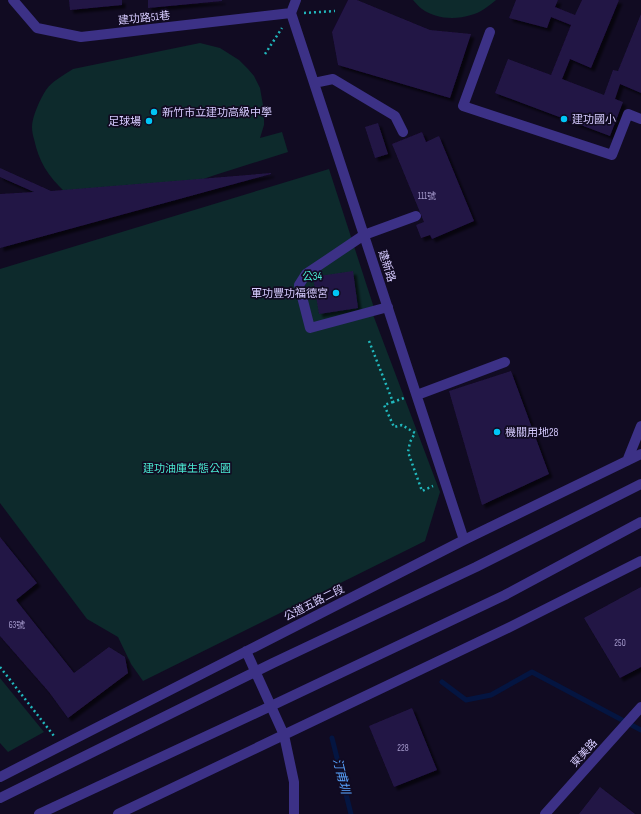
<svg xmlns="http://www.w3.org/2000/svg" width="641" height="814" viewBox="0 0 641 814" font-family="'Sofia Sans Condensed','Noto Sans TC',sans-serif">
	<defs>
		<filter id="shadow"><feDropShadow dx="3.5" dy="3.5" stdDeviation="1" flood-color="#0009"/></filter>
	</defs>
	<rect width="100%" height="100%" fill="#110b22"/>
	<path fill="#0d2a2c" d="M413,0H496C489,6 480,13 471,15C455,20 436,19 422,9C419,7 416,3 413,0Z
		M200,43L220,48L239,60L248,69L254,76L260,88L264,111V125L260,138L282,132L288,152L215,175L116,209L0,221L65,192C48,176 39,162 34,139C33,136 32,131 32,127C32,117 40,99 46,90C52,81 64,75 73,69Z
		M329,169L375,311L372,312L440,492L425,541L143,681L131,664L118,637L87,619L0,503V269Z
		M0,678L44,732L8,752L0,743Z"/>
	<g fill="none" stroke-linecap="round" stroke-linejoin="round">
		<path stroke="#041541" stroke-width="5" d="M442,682L466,700L491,695L532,672L641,730
			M332,738L351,814"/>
	</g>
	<path fill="#231545" filter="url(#shadow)" d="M69,0H122V5L70,10Z
		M148,0H222V1L148,8Z
		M348,0H357L430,30L471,34L450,98L338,65L332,32Z
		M516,0H558L555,7L575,15L582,0H619L591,68L570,59L562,79L604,95L613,70L618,71L641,14V93L620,84L615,99L623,102L610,136L495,93L508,59L551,75L571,25L551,17L547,28L509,18Z
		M378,123L388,154L375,158L365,127Z
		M422,132L426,142L439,136L474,221L432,239L430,235L421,238L416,225L424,222L392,144Z
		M0,168L51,191L271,173V174L0,248V194L34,192L0,177Z
		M353,271L358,308L319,314L313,277Z
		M511,371L549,474L482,505L449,391Z
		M0,537L37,583L16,600L74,673L109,647L125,657L128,673L68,718L49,692L0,636Z
		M641,587V667L620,678L584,618Z
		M412,708L437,770L394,787L369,726Z
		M600,787L635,814H579Z"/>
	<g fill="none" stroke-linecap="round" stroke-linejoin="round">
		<path stroke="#21b8bd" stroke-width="2.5" stroke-dasharray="2 3" stroke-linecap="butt" d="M304,13L335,11
			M265,54L282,28
			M369,341L393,402L404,398
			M393,402L384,405L394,427L402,425L415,433L410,442L408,452L422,491L433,486
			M0,667L54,736"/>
		<path stroke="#3c3186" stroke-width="10" d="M13,0L37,28L81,37L291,13
			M296,0L291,13L464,540
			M490,32L463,106L612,155L628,114L641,119
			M314,83L333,79L395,116L403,132
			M388,307L310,328L299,285L306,274L364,235L416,216
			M417,395L505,362
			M627,461L641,426
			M246,651L284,735L294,782V814
			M0,777L464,540L641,454
			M0,798L273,663L476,567L641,484
			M39,814L271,706L505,595L641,522
			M118,814L508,628L641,561
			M545,814L641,707"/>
	</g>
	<g fill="#00c6f6" stroke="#110b22" stroke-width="1.5">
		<circle cx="154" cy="112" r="4"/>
		<circle cx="564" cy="119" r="4"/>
		<circle cx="149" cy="121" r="4"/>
		<circle cx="336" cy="293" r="4"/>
		<circle cx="497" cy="432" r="4"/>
	</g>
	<g text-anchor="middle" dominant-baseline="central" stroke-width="3.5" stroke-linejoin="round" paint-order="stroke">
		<g font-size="9" fill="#a99ed0">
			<text x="427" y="196">111號</text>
			<text x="17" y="625">63號</text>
			<text x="620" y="643">250</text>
			<text x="403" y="748">228</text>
		</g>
		<g font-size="11" fill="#d6cbff" stroke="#110b22">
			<text transform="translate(144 18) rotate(-6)">建功路51巷</text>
			<text transform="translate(387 266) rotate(72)">建新路</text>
			<text transform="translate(314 603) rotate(-27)">公道五路二段</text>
			<text transform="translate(584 753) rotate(-48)">東美路</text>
		</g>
		<g font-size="11" fill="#d6cbff" stroke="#110b22" text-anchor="start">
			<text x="162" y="112">新竹市立建功高級中學</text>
			<text x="572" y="119">建功國小</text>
			<text x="141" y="121" text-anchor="end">足球場</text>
			<text x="328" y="293" text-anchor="end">軍功豐功福德宮</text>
			<text x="505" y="432">機關用地28</text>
		</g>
		<g font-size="11" fill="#4bebd2" stroke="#110b22">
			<text x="312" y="276">公34</text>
			<text x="187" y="468">建功油庫生態公園</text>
		</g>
		<g font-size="12" font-style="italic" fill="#59a3ff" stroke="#110b22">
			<text transform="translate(341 776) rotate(76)">汀甫圳</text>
		</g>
	</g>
</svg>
